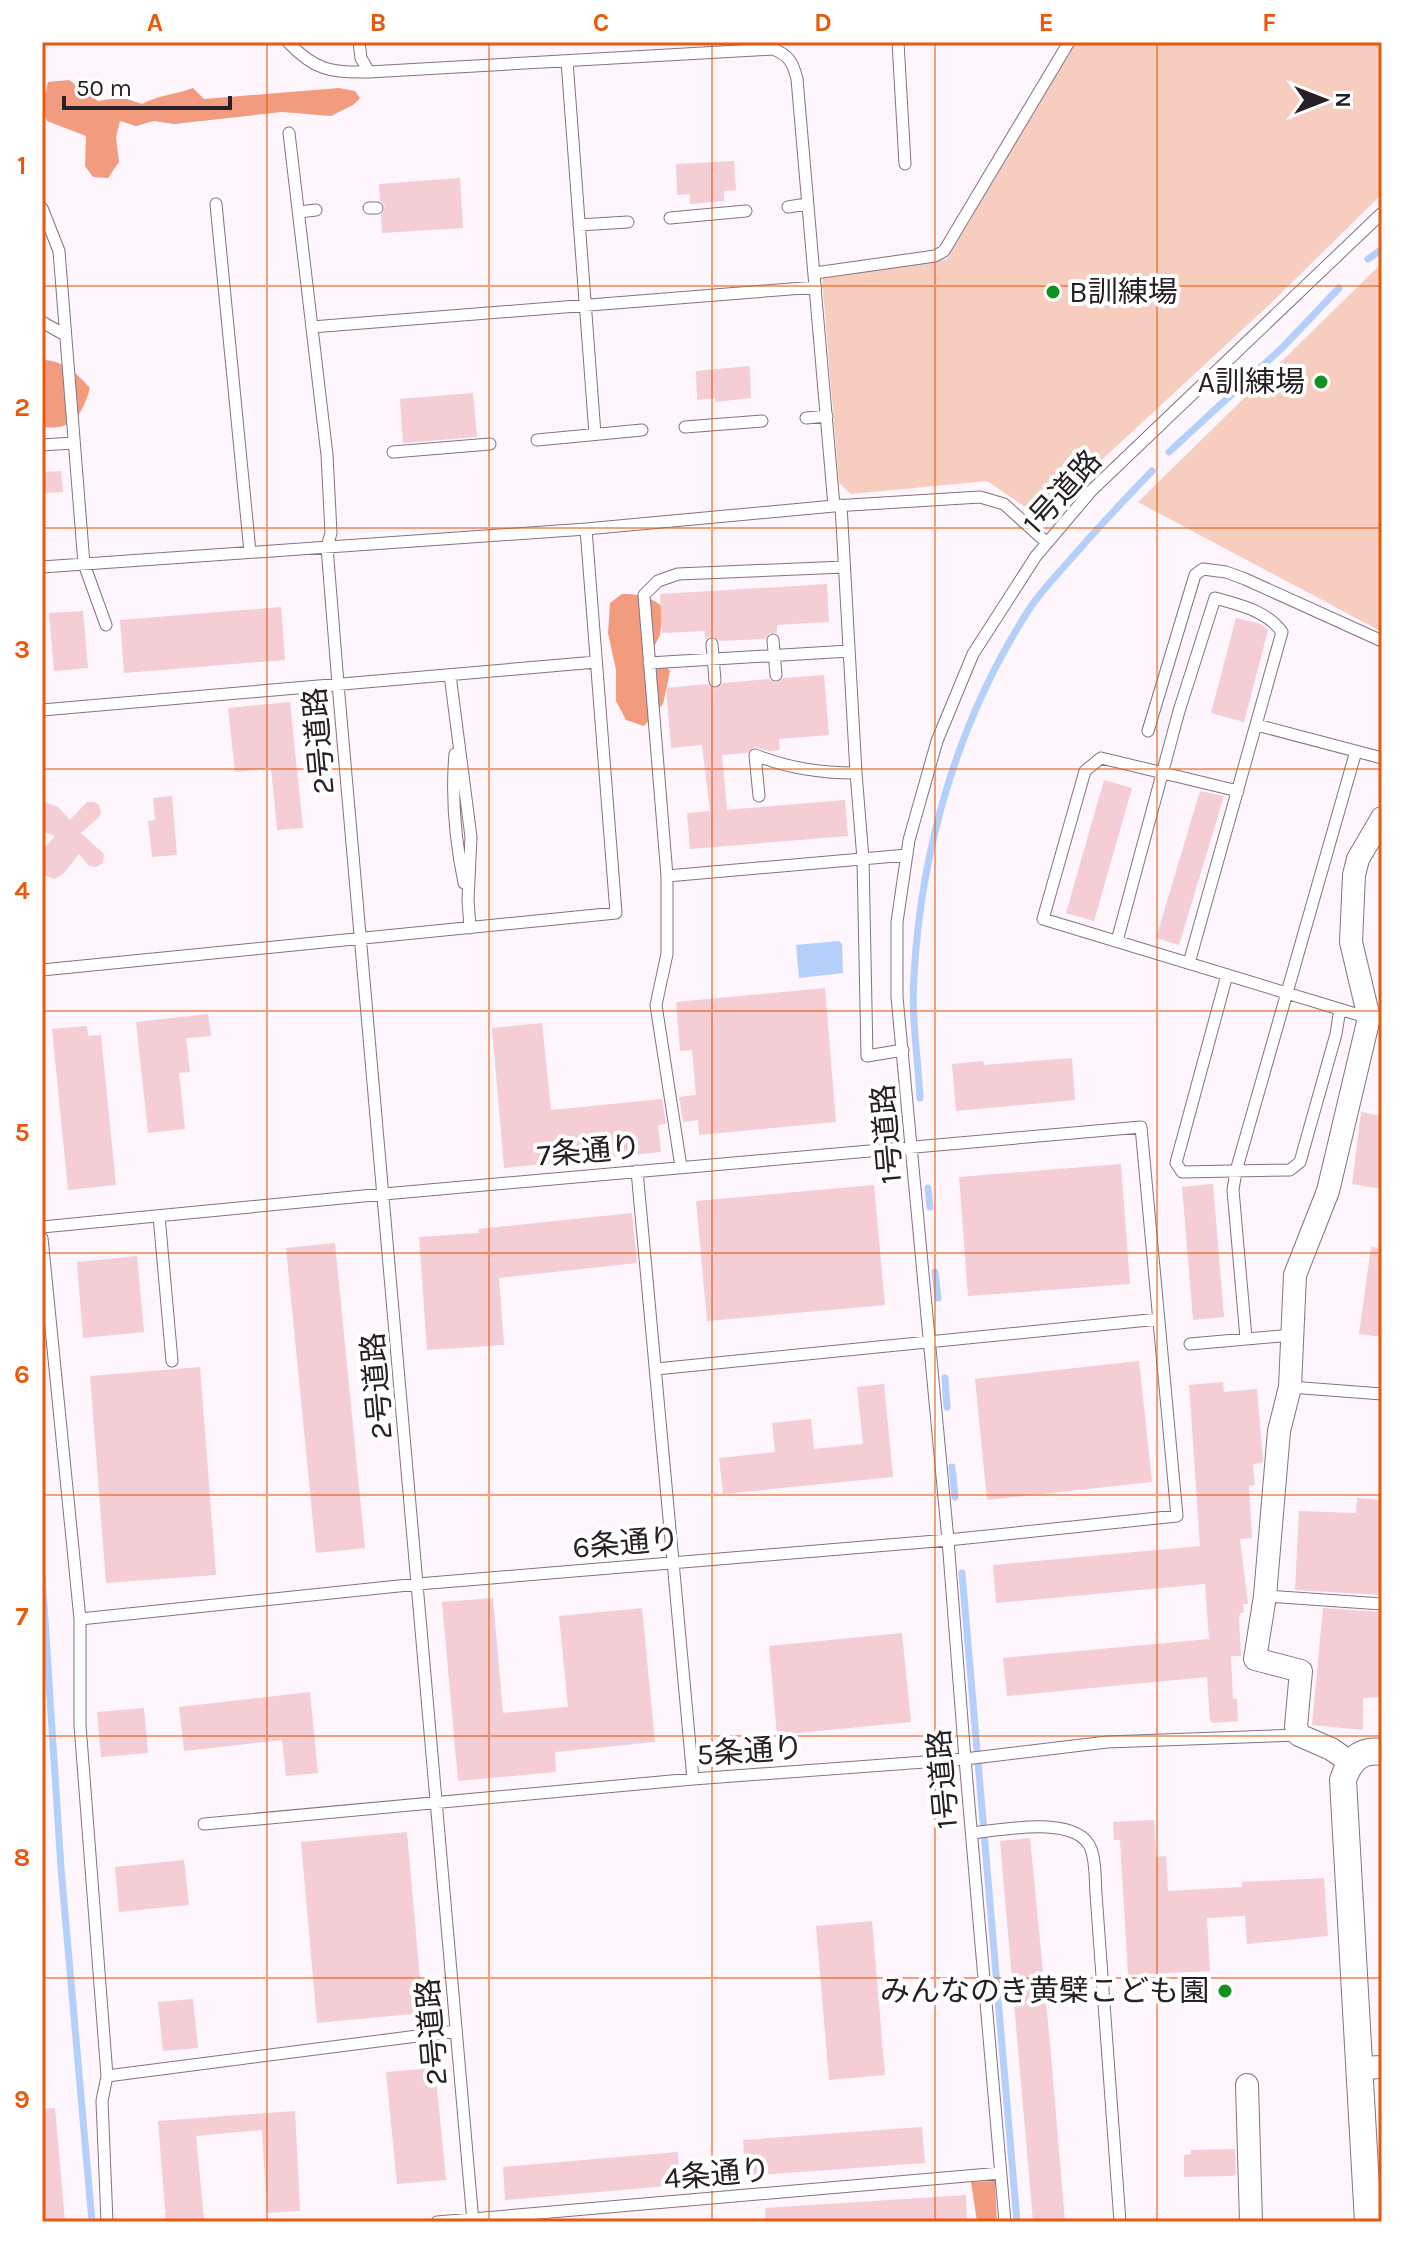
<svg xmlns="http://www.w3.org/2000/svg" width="1424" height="2264" viewBox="0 0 1424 2264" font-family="Karla,'Noto Sans JP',sans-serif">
	<rect width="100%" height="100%" fill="#fef5fd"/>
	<path fill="#f7cdbf" d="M1076,42H1382V194L1269,305L1040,517L987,481L851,494L839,483L822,279L947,259Z
		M1382,263V632L1138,502Z"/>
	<path fill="#f29b7e" d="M69,80L98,101L121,97L142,104C158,95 175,95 193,88L204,99L339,88L355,91L360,98L353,105L331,116L282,112L174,124L154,121L136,126L120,121L116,137L119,162L108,178L93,177L85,166L86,136L47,121L42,108L48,82Z
		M42,360C61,359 78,374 90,388C82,415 73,431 42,427Z
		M622,594C639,594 649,596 663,607L660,635L652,651L670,671L663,704L644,726L626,720L616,701V670L608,633L610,603Z
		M995,2181L997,2222H977L971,2182Z"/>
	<path fill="#b3cffa" d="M839,941L842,944L843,973L799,978L796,945Z"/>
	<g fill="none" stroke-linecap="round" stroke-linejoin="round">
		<path stroke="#b3cffa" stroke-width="7" d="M1368,259L1382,249
			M1169,452L1283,347L1339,288
			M920,1098C918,1058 911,1016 914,976C921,847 959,717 1030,608C1041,591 1056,576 1069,561C1096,530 1123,501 1152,471
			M928,1188L930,1207
			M935,1272L938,1298
			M945,1378L947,1407
			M952,1467L955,1497
			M962,1573L1017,2222
			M42,1574L61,1868L92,2222"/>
	</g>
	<path fill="#f4cdd5" d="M734,161L736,190L724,191V201L690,204V194L677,195L676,164Z
		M460,178L463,228L382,233L381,215L385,207L380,200L379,184Z
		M750,366L751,398L715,402V398L697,400L696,371Z
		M473,393L477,437L403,443L400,399Z
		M61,471L63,492L45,493L43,472Z
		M827,584L829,622L777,625V633H769L765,639L720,641L712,636L705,639V631L662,633L660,594Z
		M281,607L285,660L124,673L120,620Z
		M83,611L88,668L54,671L49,613Z
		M1236,618L1261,624L1268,630L1244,722L1211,713Z
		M824,675L829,735L779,739L780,750L769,751L754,747L747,753L722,755L727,810L845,800L848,836L690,849L687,813L710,811L702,745L671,748L666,688L707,684L715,689L723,683L769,679L776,683L784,678Z
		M290,702L303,828L277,830L271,768L235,772L228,708Z
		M1104,780L1132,788L1094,921L1066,913Z
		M1200,791L1224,796L1179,945L1156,938Z
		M172,796L177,855L152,857L148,821L155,820L153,798Z
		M42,801L58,807L70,820L87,802H94L99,805L101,814L98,818L81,833L104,854L103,863L96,867L89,866L79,854L63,874L54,879L42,874V850L55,836L42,831Z
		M825,988L836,1122L699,1135L698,1120L683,1122L679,1097L696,1095L692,1050L680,1051L676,1002Z
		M208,1014L211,1036L186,1038L190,1072L179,1073L185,1129L148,1133L136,1022Z
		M542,1023L551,1110L662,1099L666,1124L658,1125L661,1152L504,1168L492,1028Z
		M87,1026L88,1036L101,1035L116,1185L68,1190L52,1029Z
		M1072,1058L1075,1100L956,1111L952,1064L983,1061L984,1065Z
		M1361,1112L1382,1116V1189L1352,1184Z
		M1121,1164L1130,1284L968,1296L959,1177Z
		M1213,1184L1224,1317L1193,1320L1182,1187Z
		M874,1185L885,1305L707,1321L696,1201Z
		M632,1213L637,1263L499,1278L504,1345L427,1350L419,1237L479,1233L478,1229Z
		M335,1243L365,1548L316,1553L286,1248Z
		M1371,1247L1382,1248V1337L1359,1334Z
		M137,1256L144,1332L83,1338L77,1262Z
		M1139,1361L1152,1482L987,1500L975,1379Z
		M200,1367L216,1575L106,1583L90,1376Z
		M1223,1382L1224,1392L1257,1389L1263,1459L1262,1463L1253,1464L1255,1485L1249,1486L1252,1538L1240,1539L1248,1604H1243L1244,1613H1240L1239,1619L1241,1656H1231L1233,1699H1237L1238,1721L1212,1723L1210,1720L1207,1677L1007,1696L1003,1658L1209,1639L1205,1584L996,1603L993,1565L1200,1546L1189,1385Z
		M884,1384L893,1477L723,1494L719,1458L775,1452L772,1423L811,1419L814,1449L863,1444L857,1387Z
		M1357,1498L1382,1500V1595L1295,1590L1299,1511L1356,1513Z
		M493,1598L503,1713L568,1707L559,1616L642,1608L655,1742L555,1752L556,1772L458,1781L442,1602Z
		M1323,1608L1382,1612V1697L1363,1698V1730L1312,1725Z
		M902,1633L911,1722L777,1735L769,1646Z
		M310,1692L318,1773L286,1776L282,1740L184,1751L179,1707Z
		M144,1708L148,1753L101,1757L97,1712Z
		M1154,1820L1156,1857L1166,1856L1168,1891L1242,1887V1882L1324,1878L1328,1936L1247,1944L1245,1916L1207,1918L1210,1971L1128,1975L1120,1840H1114L1113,1822Z
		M407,1832L423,2013L317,2023L301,1842Z
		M1030,1838L1051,2054L1065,2222H1033L1000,1841Z
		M184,1860L189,1905L119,1912L115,1867Z
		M872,1921L885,2075L829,2080L816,1926Z
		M193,1999L198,2048L163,2051L158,2002Z
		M435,2068L446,2180L397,2184L386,2072Z
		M55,2108L65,2222H42V2109Z
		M295,2111L300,2211L267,2213L262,2130L196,2136L204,2220L166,2222L158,2121Z
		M922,2127L925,2163L745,2176L743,2140Z
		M1235,2149L1236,2174L1233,2176L1184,2177V2155L1191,2154V2150Z
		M678,2152L680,2185L505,2200L503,2167Z
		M966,2195L967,2222H766L765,2208Z"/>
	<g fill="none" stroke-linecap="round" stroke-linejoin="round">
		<g stroke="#847282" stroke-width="13">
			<path id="service" d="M288,42C314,70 331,73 369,72
				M359,42L361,58L369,72L773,49C789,55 793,63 797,79L834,506
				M898,42L905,164
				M567,61L595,434
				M289,133L327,455L331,533L327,547L338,684L473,2222
				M216,204L250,552
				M788,207L806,204
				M42,208L59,251L84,564L106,625
				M369,208H377
				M299,212L316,210
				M670,218L746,211
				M579,225L628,222
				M815,273L935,256L944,251L1069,42
				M42,322L65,335
				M312,327L816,287
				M806,418L827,416
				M685,427L762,421
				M537,440L642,430
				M42,445L73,443
				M393,452L490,444
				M841,505L856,773L863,859L867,1056L903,1050
				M586,529L834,506L980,497L1004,504L1047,543
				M42,567L586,529L616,913L42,970
				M773,640L776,675
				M712,644L715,681
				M649,663L849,651
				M450,675L471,837L468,900L470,928
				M42,710L596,662
				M1257,725L1382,758
				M1148,731L1195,575L1203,569L1226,572L1245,579L1382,641
				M455,754C451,799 455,839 464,883
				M1238,791L1101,758L1085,771L1043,919L1369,1018
				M759,796L755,755C789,768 819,773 856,773
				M667,876L907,855
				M1117,941L1179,711L1215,598C1239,605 1266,610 1282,632L1189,963
				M1227,975L1176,1163L1182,1172L1290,1170L1300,1162L1336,1034L1340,1009
				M681,1167L656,1005L667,954V876L644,595L658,581L678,574L844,567
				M637,1171L693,1779
				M159,1216L172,1361
				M42,1227L384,1194L1141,1127L1177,1516L948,1540L418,1584L80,1619
				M42,1238L80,1619V1725L107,2076
				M1246,1338L1233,1190L1236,1171L1356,751
				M1190,1344L1292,1335
				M656,1369L1159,1319
				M1290,1387L1382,1394
				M1265,1596L1382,1604
				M204,1824L693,1779L965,1759L1107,1742L1299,1735
				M972,1833C1001,1830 1078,1814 1091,1849C1096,1862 1095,1880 1096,1894L1120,2222
				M107,2222L102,2101L107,2076L456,2031
				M437,2222L1001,2173
				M1005,2222L965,1759L948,1540L897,997V922L909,840L937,741L973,654L1036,556L1092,490L1382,213"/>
		</g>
		<g stroke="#847282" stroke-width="24">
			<path id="minor" d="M1350,1762L1331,1749L1299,1735L1296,1726L1301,1671L1255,1659L1265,1596L1279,1431L1290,1387L1295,1275L1328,1191L1369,1018L1351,942L1354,875L1358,859L1382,818
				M1360,2068L1382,2067
				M1247,2085L1251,2222"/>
		</g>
		<g stroke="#847282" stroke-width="28">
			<path id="tertiary" d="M1368,2222L1343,1780C1349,1761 1360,1749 1382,1752"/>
		</g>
		<use href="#service" stroke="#fff" stroke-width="11"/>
		<use href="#minor" stroke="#fff" stroke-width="22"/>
		<use href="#tertiary" stroke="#fff" stroke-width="26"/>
	</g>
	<path fill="none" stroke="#e8590c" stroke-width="2" stroke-opacity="0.55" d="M267,42V2222M489,42V2222M712,42V2222M935,42V2222M1157,42V2222M42,286H1382M42,528H1382M42,769H1382M42,1011H1382M42,1253H1382M42,1495H1382M42,1736H1382M42,1978H1382"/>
	<g fill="#119121" stroke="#fff" stroke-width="3">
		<circle cx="1053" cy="292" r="8"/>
		<circle cx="1321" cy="382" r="8"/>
		<circle cx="1225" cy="1991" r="8"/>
	</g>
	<g text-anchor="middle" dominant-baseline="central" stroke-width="8" stroke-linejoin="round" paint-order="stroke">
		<g font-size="30" fill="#272026" stroke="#fff" text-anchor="end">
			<text x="1069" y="292" text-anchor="start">B訓練場</text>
			<text x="1305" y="382">A訓練場</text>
			<text x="1209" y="1991">みんなのき黄檗こども園</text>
		</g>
		<g font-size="30" fill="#272026" stroke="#fff">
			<text transform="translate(1062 492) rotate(-48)">1号道路</text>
			<text transform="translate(319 741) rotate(-95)">2号道路</text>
			<text transform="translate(887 1134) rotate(-95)">1号道路</text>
			<text transform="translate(589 1151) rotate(-5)">7条通り</text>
			<text transform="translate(377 1386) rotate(-95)">2号道路</text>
			<text transform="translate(626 1543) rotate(-5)">6条通り</text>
			<text transform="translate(750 1751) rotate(-4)">5条通り</text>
			<text transform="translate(943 1779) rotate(-95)">1号道路</text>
			<text transform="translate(432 2032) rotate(-95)">2号道路</text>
			<text transform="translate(717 2174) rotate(-5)">4条通り</text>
		</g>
	</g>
	<rect width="1424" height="2264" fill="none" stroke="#ffffff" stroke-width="88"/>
	<g transform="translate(1324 100) rotate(90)" stroke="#ffffff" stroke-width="6" paint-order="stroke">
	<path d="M0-6L14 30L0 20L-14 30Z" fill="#272026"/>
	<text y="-12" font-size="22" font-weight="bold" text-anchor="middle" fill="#272026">N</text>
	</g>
	<path d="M64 96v12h166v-12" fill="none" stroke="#272026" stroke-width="4"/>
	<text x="76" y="96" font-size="24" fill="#272026" stroke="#ffffff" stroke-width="6" paint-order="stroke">50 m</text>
	<rect x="44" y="44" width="1336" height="2176" fill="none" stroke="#e8590c" stroke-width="3"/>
	<g font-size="26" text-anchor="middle" font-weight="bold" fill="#e8590c">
		<text x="155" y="31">A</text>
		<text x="378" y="31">B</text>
		<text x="601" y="31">C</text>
		<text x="823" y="31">D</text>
		<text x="1046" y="31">E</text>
		<text x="1269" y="31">F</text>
		<text x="22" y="174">1</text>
		<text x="22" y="416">2</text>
		<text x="22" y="658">3</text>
		<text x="22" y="899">4</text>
		<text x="22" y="1141">5</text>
		<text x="22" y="1383">6</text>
		<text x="22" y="1625">7</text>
		<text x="22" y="1866">8</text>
		<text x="22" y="2108">9</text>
	</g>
</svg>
